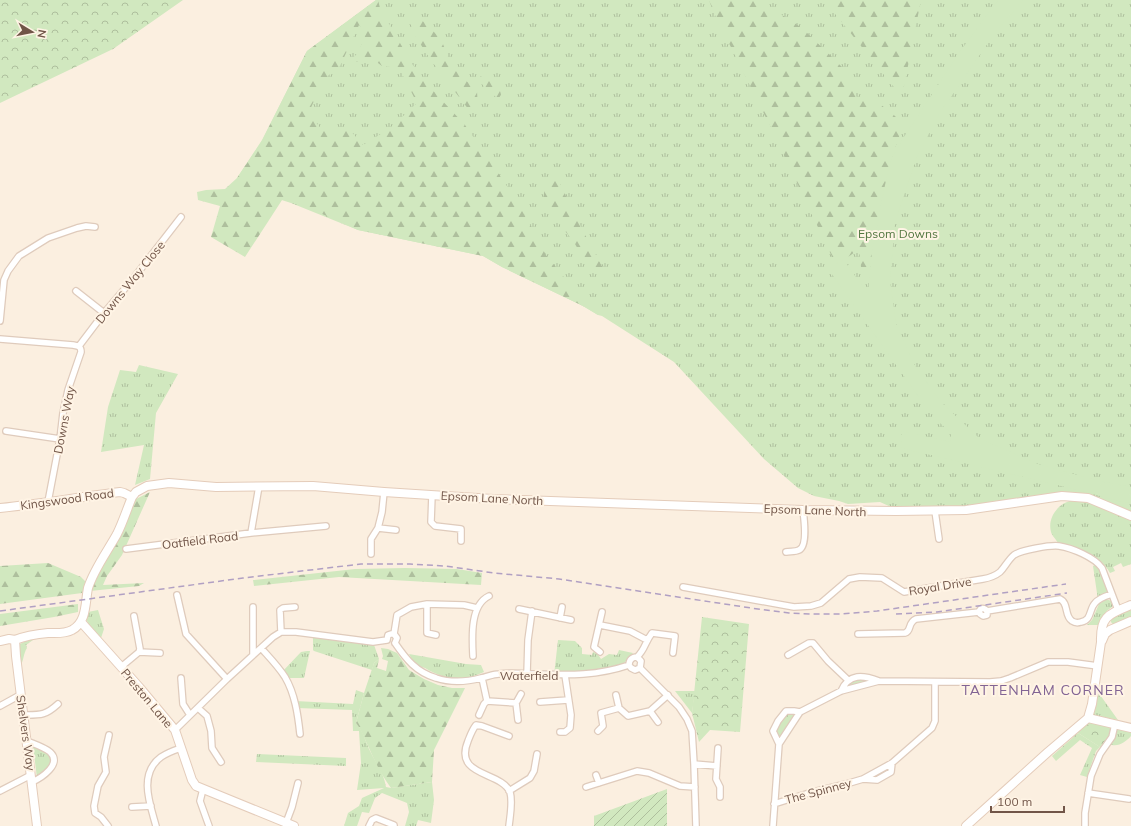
<svg xmlns="http://www.w3.org/2000/svg" width="1131" height="826" viewBox="0 0 1131 826" font-family="Mulish,sans-serif">
	<defs>
		<pattern id="grass-tufts" width="24" height="20" patternUnits="userSpaceOnUse"><rect width="24" height="20" fill="#d1e8bf"/><path d="M3 7l-1-3M5 7V3M7 7l1-3M15 17l-1-3M17 17v-4M19 17l1-3" fill="none" stroke="#aebf9d"/></pattern>
		<pattern id="forest-firs" width="22" height="20" patternUnits="userSpaceOnUse"><rect width="22" height="20" fill="#d1e8bf"/><path d="M5 1l3.5 6h-7zM16 11l3.5 6h-7z" fill="#aebf9d"/></pattern>
		<pattern id="park-crowns" width="20" height="18" patternUnits="userSpaceOnUse"><rect width="20" height="18" fill="#d1e8bf"/><path d="M2 6a3 3 0 1 1 6 0M12 15a3 3 0 1 1 6 0" fill="none" stroke="#aebf9d"/></pattern>
		<pattern id="garden-furrows" width="10" height="10" patternUnits="userSpaceOnUse"><rect width="10" height="10" fill="#d1e8bf"/><path d="M-1 1l2-2M0 10L10 0M9 11l2-2" fill="none" stroke="#aebf9d"/></pattern>
	</defs>
	<rect width="100%" height="100%" fill="#fbefe0"/>
	<path fill="url(#grass-tufts)" d="M376,0H1131V564L1123,567L1121,563L1113,567L1115,571L1110,573C1100,554 1077,548 1058,543C1056,539 1052,536 1051,532C1047,517 1059,502 1074,500C1078,500 1084,502 1089,503L1088,498L978,504L957,507H891L880,502L848,504L839,501L814,496L798,488L764,459L674,362L602,316L598,315L583,306L502,267L483,256L358,230L291,203L263,194L237,178L262,140L307,51Z
		M139,365L178,374L156,413L150,479L135,485L144,445L101,452L108,407L120,370L136,372Z
		M1099,563L1112,594L1098,600L1093,566Z
		M1105,600H1109L1112,602V607C1105,611 1102,618 1100,625H1087L1092,620L1099,604Z
		M1130,609L1131,611V621L1116,628L1111,622L1109,615Z
		M98,610L104,629L101,638L90,627L86,619L88,612Z
		M313,637L373,642L379,659L374,663L372,670L314,651L313,650Z
		M30,639L33,640L26,645L27,648C23,654 24,661 20,666V644Z
		M558,640L575,641L582,648V654L592,655L593,652L597,653L601,659L609,654L617,655L619,650L633,653L619,669L554,675Z
		M307,651H310L304,678H286L282,672L301,652Z
		M409,654L466,664L481,665L484,672C463,682 445,680 425,668C421,667 416,665 414,662C412,660 410,656 409,654Z
		M858,676L879,681L841,691L843,686Z
		M356,690L364,693L356,723C363,730 365,740 369,749C375,762 384,773 386,787L391,788L432,782L434,800L431,823L418,820L416,826H405L409,812L407,803L382,793L375,798L369,813L362,812L357,826H344L348,813L359,806L362,798L384,788L357,790L361,763L359,731H353L352,710L297,708L295,701L353,704Z
		M675,691H695L692,713Z
		M1098,692L1118,720L1093,715Z
		M786,711L800,712L779,744L773,731Z
		M1115,724L1131,728V736C1126,742 1116,749 1108,743Z
		M1078,733L1100,747L1096,751L1087,777L1080,775L1092,748L1080,740L1056,761L1052,756Z
		M33,746C38,748 44,750 48,753C59,761 43,772 37,778Z
		M257,754L346,758V766L256,762Z"/>
	<path fill="url(#forest-firs)" fill-rule="evenodd" d="M376,0H378L380,8L412,64L436,94L465,125L518,202L546,255L575,291L599,311L598,315L583,306L502,267L483,256L358,230L284,197L245,257L211,237L220,206L198,200L197,192L206,190L225,189L237,178L262,141L307,51ZM359,25L366,33L358,53L347,63L374,60L382,66L399,68L417,103L389,129L363,145L348,128H320L309,112L324,79L340,66Z
		M709,0H759L802,28L843,68L858,100L880,104L895,116L903,126L891,160L873,246L870,270L861,267L859,249L844,260L834,261L772,130L713,11Z
		M824,0H921L903,91L898,92Z
		M414,20H422L441,39L452,67L477,91L478,110H469L430,59L416,37L410,23Z
		M484,74L499,85L501,95L498,98C489,93 481,87 480,77Z
		M546,177L558,180L583,231L603,268L601,274L592,273L575,244L543,202Z
		M150,492L122,555L107,576L103,585L144,583L139,586L90,591L103,562L120,533L136,499Z
		M48,563L81,577L86,582L82,593L0,604V566Z
		M405,568L457,569L482,573L481,585L339,577L254,586L253,580L355,569Z
		M78,604V612L54,617L0,626V614Z
		M381,648L388,649L397,653L409,670L424,679L438,685L452,688H465L434,750L432,782L391,788C382,776 375,762 369,748C365,740 362,730 356,723L364,693L374,663L379,659L377,668L386,671L388,661L382,659L383,656Z"/>
	<path fill="url(#park-crowns)" d="M0,0H183L113,49L0,103Z
		M702,617L749,624L740,732L710,730L699,742L692,713Z
		M1088,718L1115,724L1103,749L1078,733L1076,728Z"/>
	<path fill="url(#garden-furrows)" d="M667,789V826H594V816Z"/>
	<path fill="#d1e8bf" d="M998,0H1023L995,33L939,114L917,157L895,222L890,280L896,324L914,364L940,401L979,438L1038,464L1099,481L1131,487V503L1118,501L1082,491L901,448L902,431L950,442L951,433L940,423L923,403L829,270L835,264L844,260L869,296V280L873,246L885,185L891,160L902,140L959,53Z"/>
	<g fill="none" stroke-linecap="round" stroke-linejoin="round">
		<g stroke="#dfcbbc" stroke-width="8">
			<path id="street" d="M76,291L104,313
				M0,321L4,280L8,271L19,256L48,238L77,228L86,226L95,227
				M0,339L73,345C78,346 81,346 81,352L68,390L63,413L60,439L48,502
				M79,346L104,313L133,279L181,217
				M6,431L60,439
				M432,495L431,522L435,526L461,529V541
				M935,511L939,539
				M378,528L382,512L384,492
				M251,533L326,526
				M126,549L251,533L259,486
				M786,552C790,551 795,552 799,550C808,546 804,518 803,510
				M371,554V539L378,528L396,530
				M683,587L794,607L811,606L821,603L849,579L860,577L882,578L904,592L983,579C989,578 995,576 1000,572C1005,567 1008,560 1014,555C1021,550 1050,545 1059,546C1072,548 1094,557 1102,568L1118,610
				M177,595L186,634L227,679
				M427,604V633L436,635
				M253,607V654
				M519,609L571,620
				M979,612L980,614L983,616L987,615V611
				M560,618L562,607
				M600,625L630,631L647,640
				M281,632L280,610L283,608L295,607
				M394,634L397,615L411,607L427,604L464,605L477,608
				M858,634L905,633C912,631 907,623 916,619L979,612C980,608 984,607 987,611L993,610L1060,599C1069,603 1064,616 1072,621C1075,623 1078,623 1081,622C1092,620 1089,609 1095,603C1099,598 1106,596 1112,594
				M387,640L388,635L391,634H394L397,638L395,643
				M395,643C406,659 416,672 436,678C451,683 466,682 481,678C487,677 493,674 499,674C511,672 523,674 536,674C569,675 597,676 629,665
				M261,648C269,657 278,666 285,677C295,694 298,715 300,734
				M139,652L160,653
				M600,652L594,647L602,612
				M788,655L809,643H813L828,661L848,680
				M473,656C472,637 470,605 489,596
				M637,657C645,650 645,642 652,633L675,636L673,653
				M629,665C629,660 632,657 637,657L641,661L640,668
				M629,665L631,668L635,670L640,668
				M121,667L139,652L140,649L134,616
				M640,668L679,707L687,719L692,731L694,764L696,826
				M527,674L528,640L532,611
				M181,678L183,704L190,715
				M482,678L487,701
				M841,691C849,673 863,675 879,681
				M616,695L619,708
				M540,702L568,700
				M516,703L521,694
				M0,706L20,695
				M198,708L207,716L211,731L212,748L221,762
				M650,711L658,722
				M23,715C40,715 45,716 58,704
				M479,715L484,704L487,701L516,703L518,720
				M175,730L227,679L273,637L281,632H296L373,642L387,640
				M598,731L603,726L601,713L619,708L628,716L650,711L668,695
				M560,732H565L570,728L571,715L565,675
				M509,736L482,726L476,725C472,730 470,736 468,741C453,777 501,771 510,792C513,802 510,816 509,826
				M27,741C34,744 44,747 50,752C63,764 41,778 32,782
				M779,744L773,731L778,721L786,711H794L800,712
				M718,748L716,779L720,787V797
				M694,764L717,766
				M596,775L599,783
				M863,779L877,780L891,772L892,763
				M586,787L637,771L649,773L680,786L695,787
				M203,789L200,801L209,826
				M0,791L31,775
				M509,791L530,778L534,771L537,754
				M1088,793L1129,799
				M774,804L809,793L846,784L863,779L892,763L932,728L935,721V682
				M132,807L151,806
				M286,823L292,807L298,783
				M108,826L101,817L95,813L94,806L98,786L106,772L104,757L109,735
				M156,826C150,804 138,774 161,757C167,753 175,750 181,748
				M369,826L372,820L376,818L394,825V826
				M773,826L779,744L800,712L841,691L879,681L990,682L1001,681L1010,678L1048,662H1068L1098,666
				M1085,826V813L1091,776L1100,754L1112,737L1115,724"/>
		</g>
		<g stroke="#e4ccba" stroke-width="10">
			<path id="secondary" d="M0,508C40,504 80,497 120,492L124,493L132,497
				M81,622L140,688L175,730L192,780L196,786L294,826
				M15,640C25,636 37,634 48,633C56,633 65,634 72,630C87,622 85,603 88,588C94,569 107,552 117,534C123,522 127,509 132,497L136,492L147,486L169,483L216,487L313,486L384,492L493,499L803,510L896,511L966,510L1062,496L1088,498L1131,516
				M15,640L16,656L37,826
				M0,641L9,639L15,640
				M1102,641L1105,634L1110,630L1131,621
				M1088,718L1092,704L1101,642C1100,616 1109,614 1131,605
				M1088,718L1131,728
				M966,826L1048,752L1088,718"/>
		</g>
		<use href="#street" stroke="#fff" stroke-width="5.5"/>
		<use href="#secondary" stroke="#fff" stroke-width="8"/>
		<path stroke="#b1a0c3" stroke-width="1.5" stroke-dasharray="6 4" stroke-linecap="butt" d="M0,611L243,578L361,564H410L445,566L494,573L559,579L751,608L789,613L810,614H842L877,611L1066,584
			M896,614L937,612L1067,593"/>
	</g>
	<g text-anchor="middle" dominant-baseline="central" stroke-width="4" stroke-linejoin="round" paint-order="stroke">
		<g font-size="12" fill="#537741" stroke="#fff4e5">
			<text x="898" y="233">Epsom Downs</text>
		</g>
		<g font-size="12" fill="#715548" stroke="#fff4e5">
			<text transform="translate(130 282) rotate(-51)">Downs Way Close</text>
			<text transform="translate(64 420) rotate(-79)">Downs Way</text>
			<text transform="translate(492 498) rotate(3)">Epsom Lane North</text>
			<text transform="translate(67 499) rotate(-8)">Kingswood Road</text>
			<text transform="translate(815 510) rotate(2)">Epsom Lane North</text>
			<text transform="translate(200 540) rotate(-7)">Oatfield Road</text>
			<text transform="translate(940 586) rotate(-9)">Royal Drive</text>
			<text x="529" y="675">Waterfield</text>
			<text transform="translate(147 698) rotate(50)">Preston Lane</text>
			<text transform="translate(26 733) rotate(82)">Shelvers Way</text>
			<text transform="translate(818 791) rotate(-15)">The Spinney</text>
		</g>
		<g font-size="14" letter-spacing="1" fill="#826494" stroke="#fff4e5">
			<text x="1043" y="690">TATTENHAM CORNER</text>
		</g>
	</g>
	<g transform="translate(32 32) rotate(100)" stroke="#fff4e5" stroke-width="3" paint-order="stroke">
	<path d="M0-3L7 15L0 10L-7 15Z" fill="#715548"/>
	<text y="-6" font-size="11" font-weight="bold" text-anchor="middle" fill="#715548">N</text>
	</g>
	<path d="M991 806v6h73v-6" fill="none" stroke="#715548" stroke-width="2"/>
	<text x="997" y="806" font-size="12" fill="#715548" stroke="#fff4e5" stroke-width="3" paint-order="stroke">100 m</text>
</svg>
